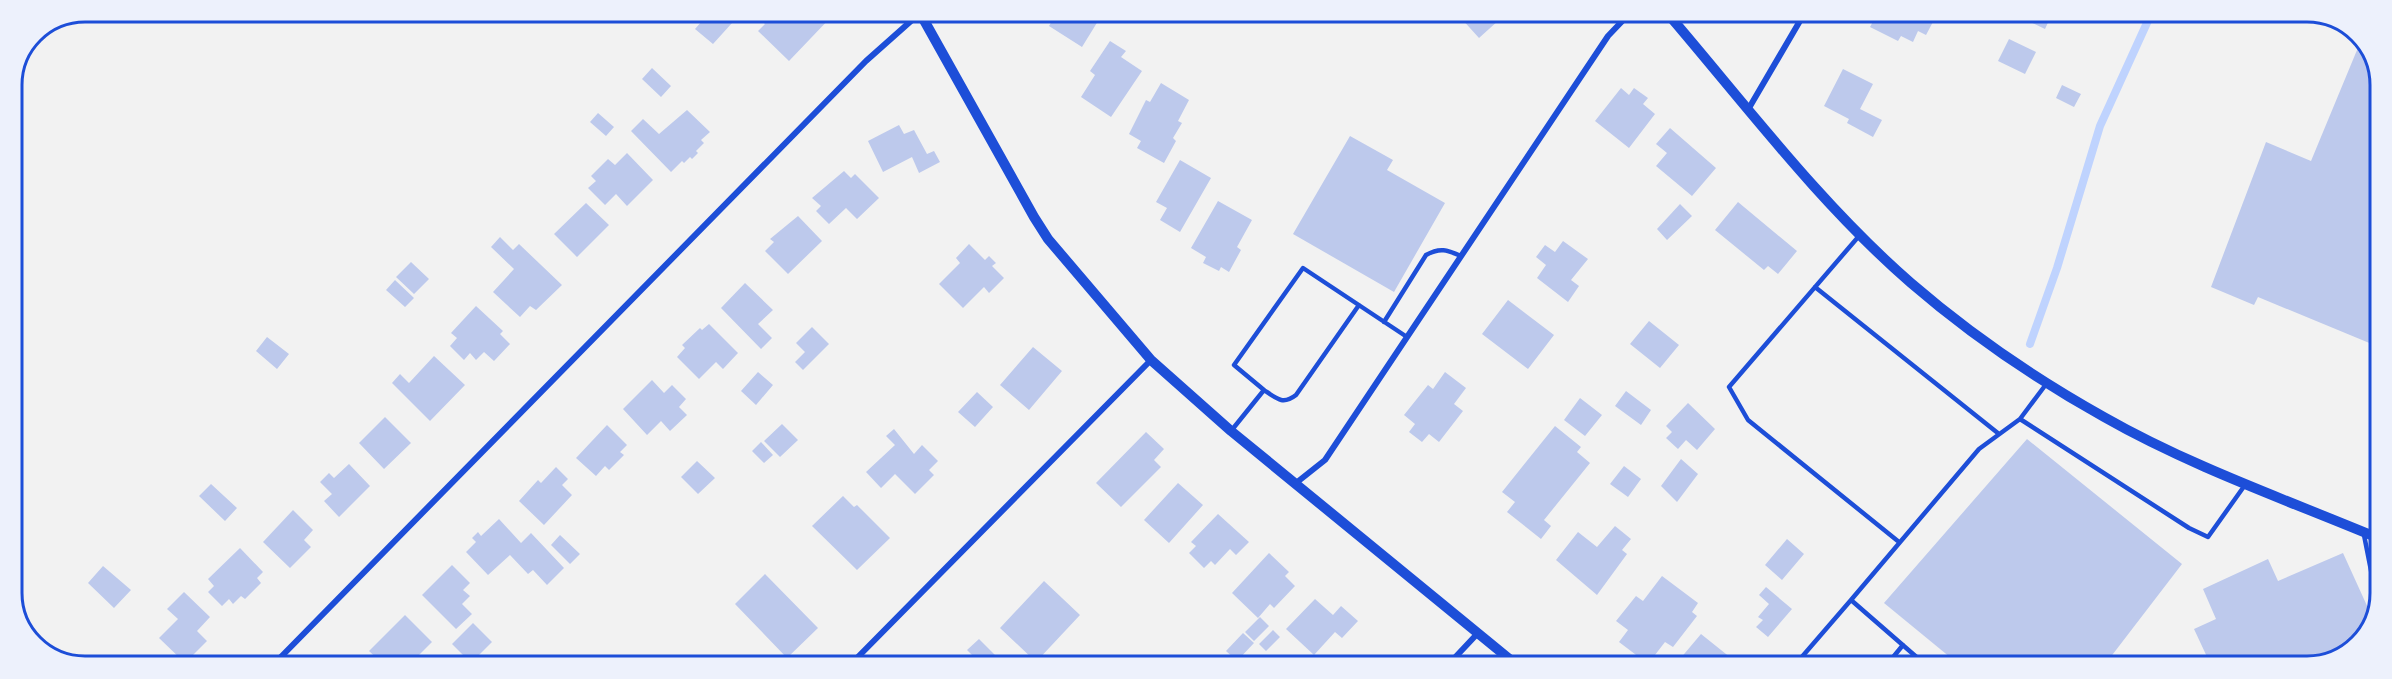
<svg xmlns="http://www.w3.org/2000/svg" width="2392" height="679" viewBox="0 0 2392 679" font-family="Cabin,sans-serif">
	<rect width="100%" height="100%" fill="#f2f2f2"/>
	<g fill="none" stroke-linecap="round" stroke-linejoin="round">
		<path stroke="#bfd3fe" stroke-width="8" d="M2030,344L2057,268L2100,126L2151,14"/>
	</g>
	<path fill="#bdc9ec" d="M709,13H720L732,23L713,44L695,29Z
		M754,13H828L832,16L789,61L758,31L765,24Z
		M1057,13H1103L1082,47L1049,26Z
		M1463,13L1493,14L1499,20L1479,38L1460,17Z
		M1877,14H1922L1934,20L1926,35L1918,31L1913,42L1901,36L1898,41L1870,27Z
		M2014,14H2052L2045,29Z
		M2362,38L2380,81L2379,347L2258,297L2254,305L2211,287L2266,142L2311,161Z
		M2009,39L2036,52L2025,74L1998,61Z
		M1110,41L1126,51L1121,57L1142,71L1111,117L1081,97L1095,75L1090,71Z
		M652,68L671,86L661,97L642,79Z
		M1843,69L1873,84L1860,109L1882,120L1873,137L1847,123L1849,119L1824,106Z
		M1161,83L1189,100L1178,121L1182,123L1173,138L1176,141L1164,163L1137,148L1141,141L1129,134L1146,100L1150,102Z
		M2062,85L2081,94L2074,107L2056,98Z
		M1621,88L1629,95L1634,88L1648,98L1643,104L1655,114L1629,148L1595,121Z
		M687,110L710,132L701,140L704,143L696,151L698,153L692,159L690,157L684,163L682,161L671,172L631,131L643,119L659,134Z
		M598,113L614,127L606,136L590,122Z
		M899,125L904,134L914,130L927,154L934,151L940,162L919,173L912,157L883,172L868,141Z
		M1670,128L1716,168L1692,196L1656,166L1667,153L1656,144Z
		M1350,136L1393,160L1387,170L1445,203L1394,292L1293,234Z
		M627,153L653,180L627,206L616,194L605,205L588,188L596,181L591,176L608,159L615,165Z
		M1180,160L1211,178L1180,232L1160,220L1167,208L1156,202Z
		M844,171L851,178L855,174L879,198L857,219L846,208L829,224L816,211L821,206L812,198Z
		M1218,201L1252,220L1237,247L1241,250L1229,272L1221,267L1219,271L1203,263L1206,257L1191,248Z
		M1738,202L1797,251L1778,274L1768,266L1764,270L1715,230Z
		M586,203L609,225L577,257L554,234Z
		M1680,204L1692,216L1667,240L1657,229Z
		M798,216L822,241L788,274L765,251L774,242L770,239Z
		M500,237L513,250L519,244L562,285L536,310L530,306L520,317L493,292L514,269L491,247Z
		M1563,241L1588,259L1571,280L1579,286L1568,302L1537,278L1546,265L1536,257L1545,245L1555,252Z
		M969,244L985,260L989,256L996,263L992,266L1004,278L989,293L984,287L963,308L939,284L960,263L956,258Z
		M411,262L429,279L414,294L396,277Z
		M395,280L414,298L405,307L386,290Z
		M745,283L773,310L758,324L772,338L761,349L721,308Z
		M1508,300L1554,335L1528,369L1482,334Z
		M476,306L503,331L500,334L510,344L494,361L484,352L476,360L470,353L464,360L450,346L457,338L451,333Z
		M1649,321L1679,345L1660,368L1630,344Z
		M709,324L738,353L723,369L716,362L699,379L677,357L685,348L682,345L700,328L702,330Z
		M812,327L829,344L803,370L795,362L805,352L796,343Z
		M267,337L289,354L277,369L256,351Z
		M1033,347L1062,371L1029,410L1000,385Z
		M434,356L465,385L430,421L392,383L400,374L409,383Z
		M758,372L773,385L756,405L741,391Z
		M1445,372L1466,388L1454,404L1463,411L1439,442L1429,434L1422,442L1409,432L1415,424L1404,415L1428,385L1433,389Z
		M652,380L664,393L672,385L686,399L679,407L687,415L670,431L661,421L647,435L623,409Z
		M1626,391L1651,410L1641,425L1615,406Z
		M977,392L993,407L975,427L958,412Z
		M1580,398L1602,415L1585,436L1564,420Z
		M1688,403L1715,429L1697,450L1686,440L1678,449L1666,438L1672,432L1666,426Z
		M385,417L411,443L384,469L359,443Z
		M782,424L798,440L780,457L764,441Z
		M607,425L627,445L620,452L624,455L609,470L605,466L596,476L576,458Z
		M1555,426L1581,447L1577,452L1590,463L1544,520L1551,526L1541,539L1507,512L1515,502L1502,492Z
		M894,429L914,454L922,445L938,461L929,470L934,475L915,494L895,474L881,488L866,472L895,445L886,436Z
		M1146,432L1164,449L1154,460L1161,467L1121,507L1096,483Z
		M2027,439L2182,564L2103,667H1962L1884,603Z
		M761,442L773,455L764,463L752,451Z
		M1681,459L1698,474L1677,502L1661,486Z
		M697,461L715,478L698,494L681,477Z
		M349,464L370,486L339,517L324,501L332,494L320,482L329,473L334,478Z
		M1624,466L1641,479L1628,497L1610,484Z
		M556,467L568,479L562,485L572,495L544,525L519,501L538,480L541,483Z
		M1178,483L1203,505L1169,543L1144,520Z
		M211,484L237,508L225,521L199,496Z
		M843,496L854,507L857,505L890,538L857,570L812,526Z
		M293,510L313,530L304,540L311,547L290,568L263,542Z
		M1218,514L1249,542L1236,555L1230,549L1215,565L1211,561L1204,568L1189,553L1196,546L1191,542Z
		M499,519L521,543L531,533L564,568L547,585L533,570L528,574L510,555L488,575L466,552L476,542L472,538L478,532L481,536Z
		M1615,526L1631,539L1622,550L1627,554L1597,595L1556,560L1578,532L1597,547Z
		M560,535L580,554L570,564L551,545Z
		M1787,539L1804,554L1782,580L1765,565Z
		M240,548L263,572L257,578L261,583L245,599L241,596L233,604L229,599L222,606L208,592L214,586L208,579Z
		M1269,553L1289,572L1285,576L1295,586L1274,608L1270,604L1258,618L1232,593Z
		M2343,553L2373,619L2351,652L2306,667H2191L2208,659L2194,629L2216,619L2203,589L2268,559L2278,581Z
		M452,565L470,583L463,590L470,596L462,604L472,614L456,629L422,595Z
		M103,566L131,590L114,608L88,583Z
		M765,574L818,628L787,658L735,604Z
		M1662,576L1698,603L1692,612L1697,616L1673,647L1665,642L1648,664L1619,642L1628,630L1616,621L1636,596L1643,601Z
		M1044,581L1080,615L1036,662L1000,628Z
		M1766,587L1792,609L1768,637L1756,627L1763,620L1758,617L1769,604L1759,595Z
		M184,592L210,617L197,631L207,641L185,663L159,638L178,619L167,609Z
		M1315,599L1333,615L1341,606L1358,621L1342,638L1335,632L1314,655L1286,629Z
		M405,615L432,642L409,665H384L369,651Z
		M1260,617L1269,626L1254,641L1245,632Z
		M473,623L492,642L471,663L452,644Z
		M1273,630L1280,637L1266,651L1259,644Z
		M1243,633L1254,643L1237,661L1226,651Z
		M1701,634L1731,658L1724,666H1674Z
		M979,639L998,658L990,666H983L967,650Z"/>
	<g fill="none" stroke-linecap="round" stroke-linejoin="round">
		<path stroke="#1d4ed8" stroke-width="4.5" d="M1859,236L1729,387L1748,420L1899,542
			M1815,287L1999,434
			M1384,322L1426,255C1440,247 1447,250 1461,256
			M2047,383L2020,419L2189,528L2208,537L2245,485
			M1264,390C1277,399 1283,405 1296,395L1359,305
			M1231,431L1264,390L1234,365L1303,268L1407,337
			M2364,535L2378,606
			M1851,600L1979,449L2020,419
			M1794,666L1851,600L1928,667
			M1885,667L1903,645"/>
		<path stroke="#1d4ed8" stroke-width="6" d="M1749,108L1804,14
			M1296,483L1325,460L1608,36L1629,14
			M273,665L866,61L920,13
			M850,665L1151,360
			M1447,666L1478,633"/>
		<path stroke="#1d4ed8" stroke-width="10" d="M920,13L1034,217L1048,239L1151,360L1231,431L1518,666
			M1668,14C1746,105 1820,204 1911,283C1970,334 2036,379 2104,417C2190,466 2287,500 2378,538"/>
	</g>
	<path d="M0 0H2392V679H0ZM85 22H2307A63 63 0 0 1 2370 85V593A63 63 0 0 1 2307 656H85A63 63 0 0 1 22 593V85A63 63 0 0 1 85 22Z" fill="#edf1fc" fill-rule="evenodd"/>
	<path fill="none" stroke="#1d4ed8" stroke-width="3" d="M85 22H2307A63 63 0 0 1 2370 85V593A63 63 0 0 1 2307 656H85A63 63 0 0 1 22 593V85A63 63 0 0 1 85 22Z"/>
</svg>
